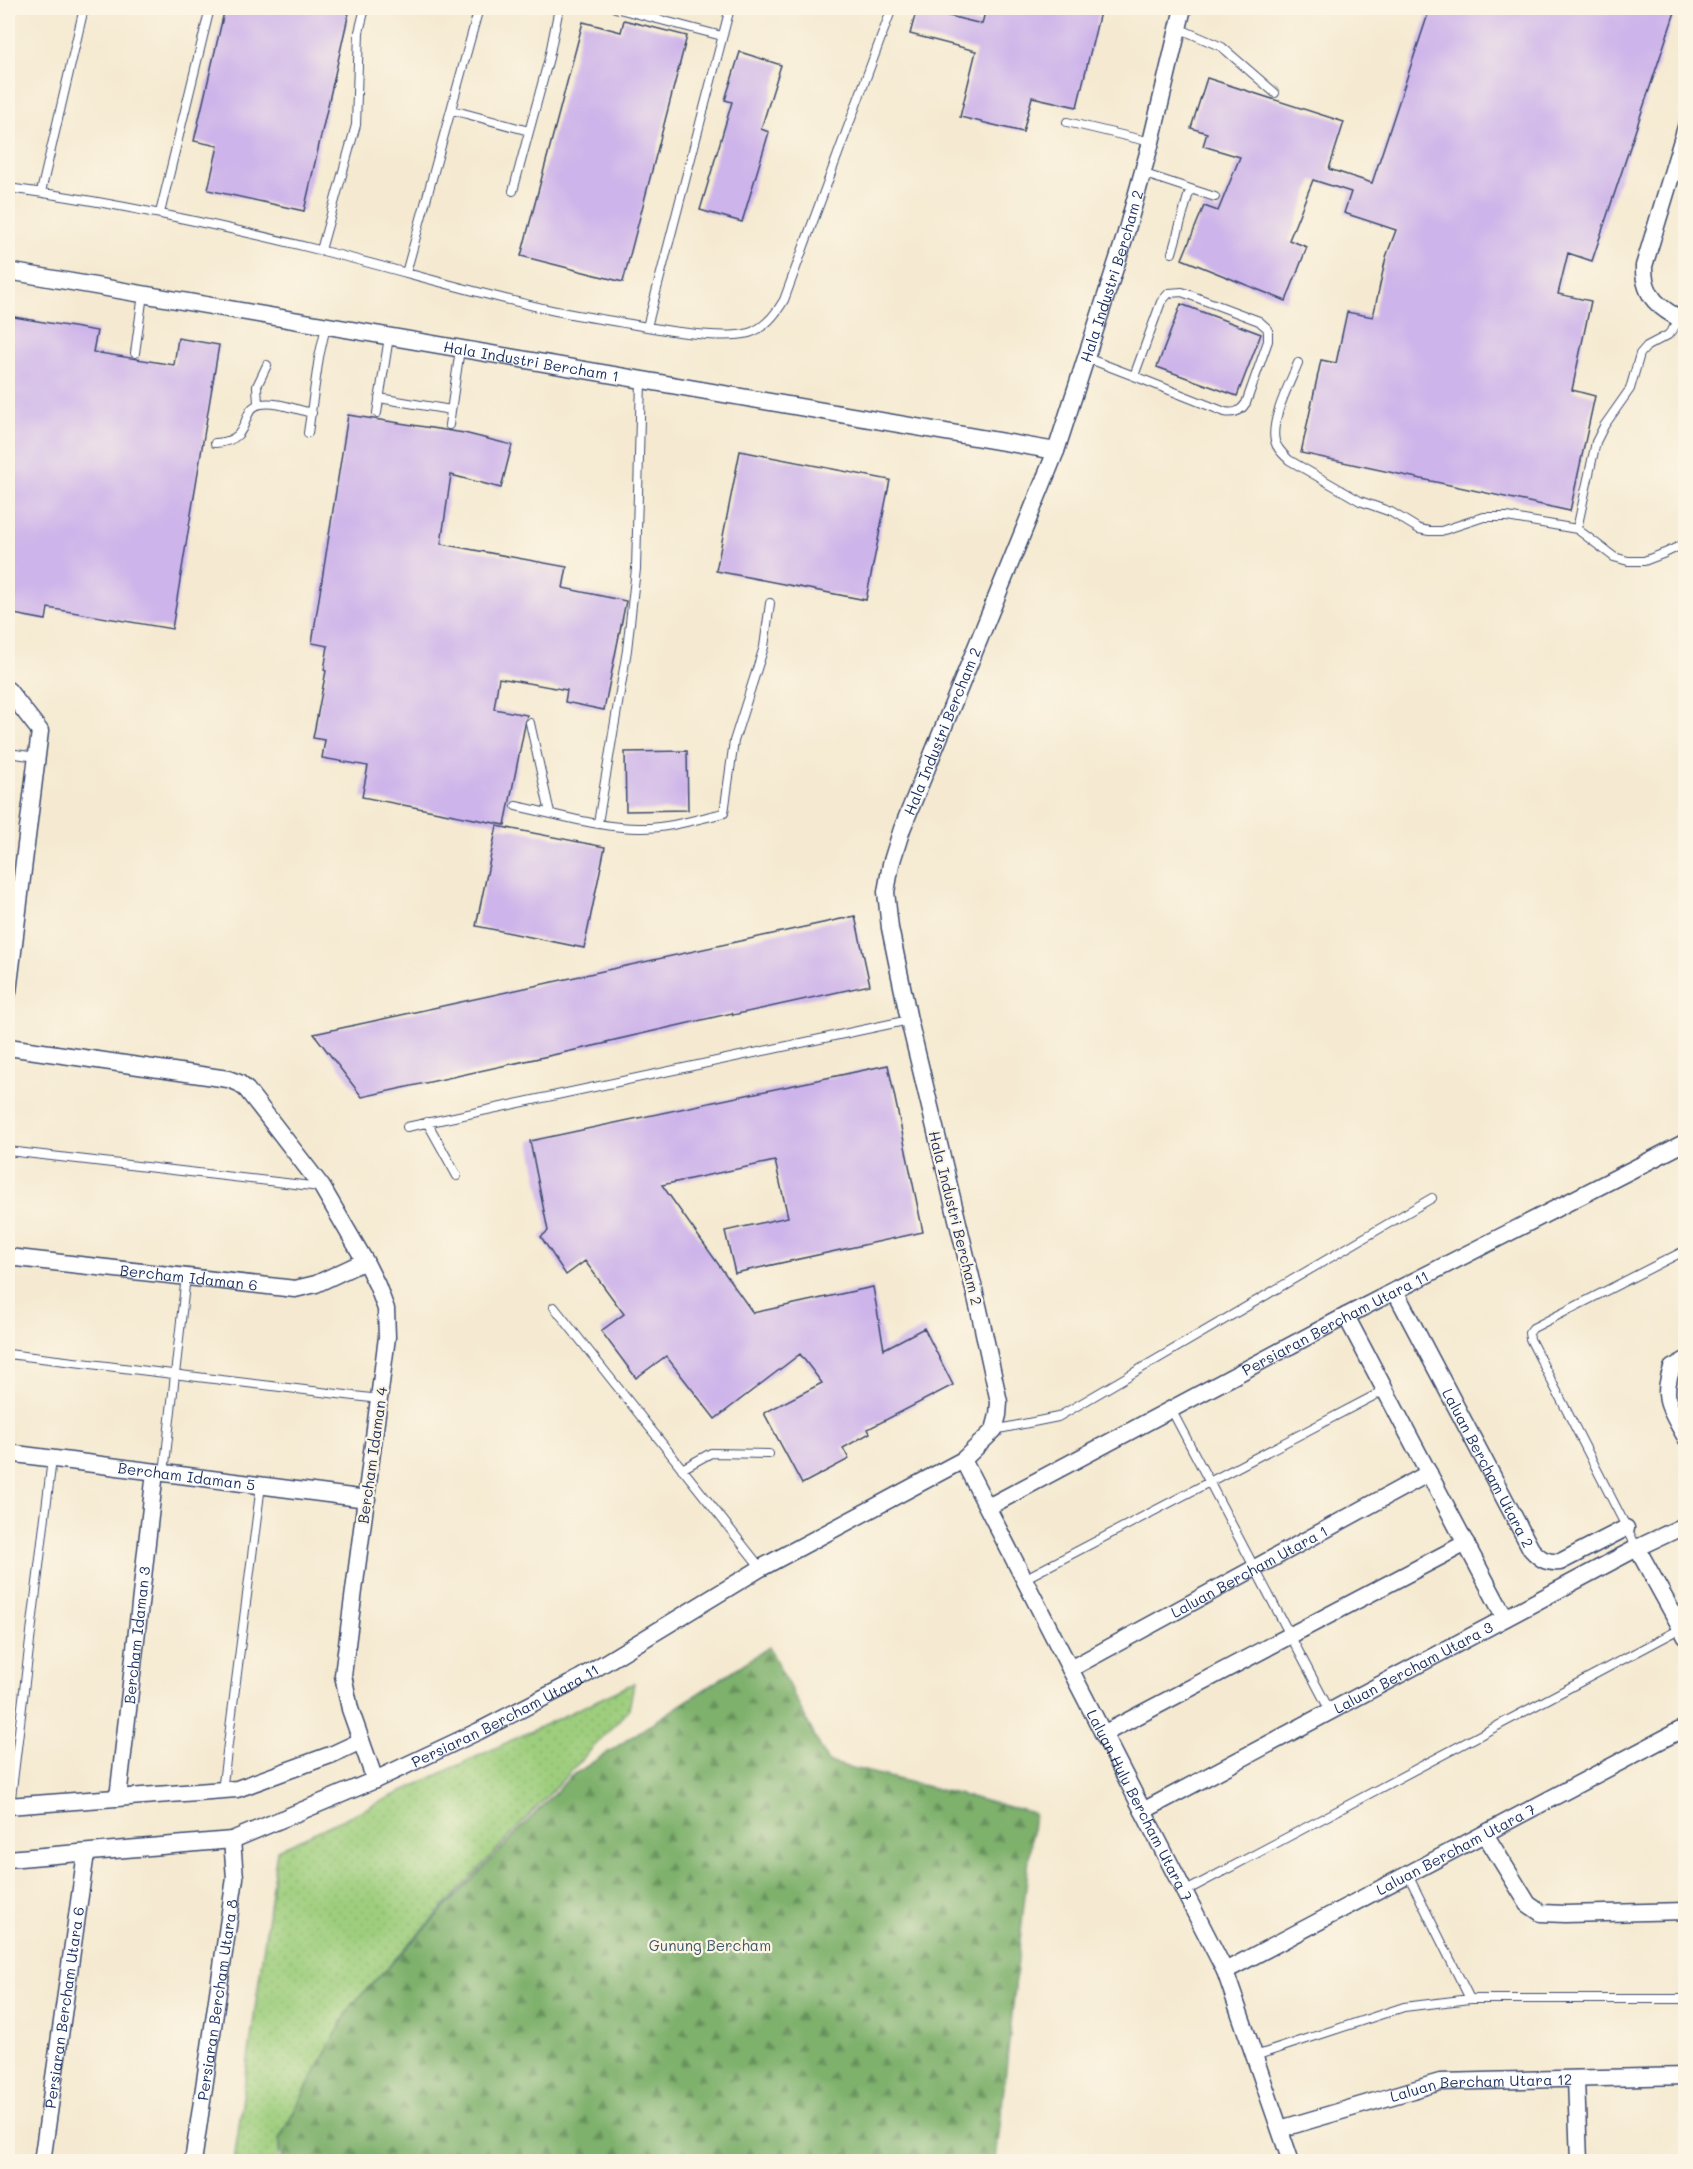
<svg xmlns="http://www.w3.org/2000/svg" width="1693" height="2169" viewBox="0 0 1693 2169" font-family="Mali,sans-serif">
	<defs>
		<pattern id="grass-dots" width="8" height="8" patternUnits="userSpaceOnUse" patternTransform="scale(1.5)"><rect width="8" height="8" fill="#9ece7d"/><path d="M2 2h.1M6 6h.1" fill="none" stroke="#88b16e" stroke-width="1.8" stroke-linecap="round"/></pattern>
		<pattern id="forest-firs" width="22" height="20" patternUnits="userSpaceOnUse" patternTransform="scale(1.5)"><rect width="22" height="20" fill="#7eb16c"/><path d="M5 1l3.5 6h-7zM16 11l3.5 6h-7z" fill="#66905c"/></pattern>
	</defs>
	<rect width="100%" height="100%" fill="#fcf5e5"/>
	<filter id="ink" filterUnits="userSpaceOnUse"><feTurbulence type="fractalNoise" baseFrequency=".0167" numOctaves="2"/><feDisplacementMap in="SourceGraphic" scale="12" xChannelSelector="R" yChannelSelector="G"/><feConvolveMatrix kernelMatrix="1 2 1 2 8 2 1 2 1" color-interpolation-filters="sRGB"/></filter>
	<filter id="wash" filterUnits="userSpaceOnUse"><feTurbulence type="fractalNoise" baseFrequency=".008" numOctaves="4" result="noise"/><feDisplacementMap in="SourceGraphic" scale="24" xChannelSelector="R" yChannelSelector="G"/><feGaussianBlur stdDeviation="1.35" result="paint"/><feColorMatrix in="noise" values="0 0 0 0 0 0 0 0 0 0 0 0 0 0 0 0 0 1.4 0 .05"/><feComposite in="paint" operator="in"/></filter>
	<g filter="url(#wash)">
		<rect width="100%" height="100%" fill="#f5ead1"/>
		<path fill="url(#grass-dots)" stroke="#5c7e6e" stroke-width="1.5" d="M634,1683L629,1709L351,2006L279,2139V2161L234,2162L277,1850Z"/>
		<path fill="url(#forest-firs)" stroke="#4c7065" stroke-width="1.5" d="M769,1647L828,1762L1034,1813L996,2161H283L279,2140L351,2006L570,1777Z"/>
		<g id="blocks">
			<path fill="#cdb4ea" d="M225,8H350L304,211L208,190L218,146L194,141Z
				M917,8L982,24L986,8H1101L1077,107L1032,97L1023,132L960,117L976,51L910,34Z
				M1430,8H1662L1675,12L1592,261L1568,253L1558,294L1591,301L1572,390L1595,396L1570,511L1301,453L1321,360L1336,363L1347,312L1373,317L1386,257L1396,230L1344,213L1351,192L1313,180L1289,240L1307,247L1286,301L1182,259L1204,206L1218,211L1240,157L1203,146L1207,133L1191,128L1207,78L1344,122L1329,169L1372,183Z
				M624,20L687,36L623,282L521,256L583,22L621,32Z
				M740,52L781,65L761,129L769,132L742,222L700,210L732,102L725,100Z
				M1181,304L1261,334L1237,396L1157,367Z
				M8,316L97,331L93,352L174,365L178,338L219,345L172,629L48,608L46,620L8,613Z
				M348,415L464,433L512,445L501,488L451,475L441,544L567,567L563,588L626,601L604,710L565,702L567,690L499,678L494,709L527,715L505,825L362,797L368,766L322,758L325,740L313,738L326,671L324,670L328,646L312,643Z
				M740,451L890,480L866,600L716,571Z
				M687,751L688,810L626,811L625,752Z
				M497,826L605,847L584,948L476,926Z
				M855,916L870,985L733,1015L732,1013L606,1042L607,1043L362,1097L314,1034Z
				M888,1065L923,1232L735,1273L725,1231L788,1217L775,1161L662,1185L753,1313L873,1287L884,1349L924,1328L953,1385L868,1429L870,1433L843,1448L849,1459L802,1484L764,1413L822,1383L800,1354L715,1419L666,1356L636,1378L601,1331L624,1314L585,1261L566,1275L541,1237L548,1231L530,1141Z"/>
		</g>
	</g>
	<g filter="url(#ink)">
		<use href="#blocks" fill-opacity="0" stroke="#3c4b6f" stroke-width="1.5"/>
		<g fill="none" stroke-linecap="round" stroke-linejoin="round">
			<g stroke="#3c4b6f" stroke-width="10">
				<path id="lane" d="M615,8L722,36
					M1178,28L1222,47L1275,93
					M452,110L529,131
					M1067,122L1151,142
					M1142,173L1215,197
					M8,188C114,202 219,225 323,251C399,270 475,293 551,310C579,316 608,320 636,325C663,330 723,340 749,333C765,328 776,314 784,300L892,8
					M513,191L549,58L559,8
					M41,192L84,8
					M160,213L210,8
					M321,250L356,125L359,32L365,8
					M1172,253L1190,189
					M406,273L479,8
					M647,327L730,8
					M135,353L143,294
					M1087,358L1134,376L1225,412C1235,414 1241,411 1246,403L1268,341V329L1259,321L1182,292L1169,293L1161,302L1134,376
					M1298,363C1290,383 1270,420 1275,441C1277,449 1283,454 1289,460L1360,501L1391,512L1419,529L1429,531H1441L1484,517H1507L1577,529L1614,557L1628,561H1644L1665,553L1686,543
					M379,398L451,410
					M258,404L257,386L267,365
					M377,413L389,337
					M449,425L460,349
					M308,433L319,357L326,326
					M215,443C255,441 238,408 261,404C276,401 297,410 312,413
					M1577,529L1596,442L1604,426L1630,389L1640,354L1647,346L1668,335L1680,320
					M530,723L550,813
					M8,753L37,757
					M516,806C555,814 604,829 643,828C670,828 697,819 724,813L734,741L764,647L770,603
					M598,823L627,650L636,569L641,380
					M427,1122L457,1176
					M407,1127L909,1020
					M8,1151L320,1187
					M554,1307L761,1568
					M8,1354L379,1399
					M1172,1411L1330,1711
					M994,1430L1058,1417L1432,1198
					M682,1469L711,1453L769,1454
					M164,1473L186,1276
					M1637,1548L1530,1339L1529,1333L1533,1328L1686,1250
					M1024,1579L1385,1390
					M222,1791L261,1485
					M10,1806L52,1459
					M1408,1875L1470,1999
					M1184,1892L1682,1628
					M1255,2056L1404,2007L1470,1999H1686"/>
			</g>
			<g stroke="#3c4b6f" stroke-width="19">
				<g id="street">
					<path d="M1686,127L1644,266C1643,297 1660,309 1686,322"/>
					<path id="s1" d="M8,271L1056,451"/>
					<path d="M8,690L40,731L8,992"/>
					<path d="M8,1047L228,1079L239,1083L247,1090L322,1187L365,1261L377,1285L386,1309L387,1337L343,1675L350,1709L375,1780"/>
					<path id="s2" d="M8,1257L295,1289L316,1284L365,1261"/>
					<path id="s3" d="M1395,1291L1531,1549C1540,1559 1546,1563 1560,1562L1626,1528"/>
					<path d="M1346,1316L1505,1618"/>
					<path d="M1686,1360L1672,1368C1660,1400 1671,1410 1686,1438"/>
					<path id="s4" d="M8,1453L367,1499"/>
					<path id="s5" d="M963,1460L1225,1971L1291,2162"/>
					<path id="s6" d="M988,1507L1346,1316L1686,1142"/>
					<path d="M1637,1548L1686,1637"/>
					<path id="s7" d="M1070,1669L1429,1473"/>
					<path d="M1103,1734L1466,1543"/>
					<path id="s8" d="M118,1798L155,1472"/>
					<path d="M8,1806L237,1789L333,1754L361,1741"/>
					<path id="s9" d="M1143,1811L1637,1548L1686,1525"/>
					<path d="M1485,1834L1528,1904L1541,1913L1565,1914L1686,1911"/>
					<path id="s10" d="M8,1859L232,1840L375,1780L479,1731L570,1684L761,1568L963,1460L994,1430L998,1415L999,1402L979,1310L909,1020L890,928L886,892L891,864L902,829L1056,451L1124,240L1151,142L1183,8"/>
					<path id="s11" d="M1225,1971L1686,1727"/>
					<path d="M1576,2079L1579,2162"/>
					<path id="s12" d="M1280,2129L1440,2082L1686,2076"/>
					<path id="s13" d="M42,2162L86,1853"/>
					<path id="s14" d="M193,2162L235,1878L232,1840"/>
				</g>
			</g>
			<use href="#lane" stroke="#fff" stroke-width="8"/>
			<use href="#street" stroke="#fff" stroke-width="16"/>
		</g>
	</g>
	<g text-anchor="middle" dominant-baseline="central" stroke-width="4.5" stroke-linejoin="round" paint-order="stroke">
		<g font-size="15" fill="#1b2f5e" stroke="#fcf5e5">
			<text stroke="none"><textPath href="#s10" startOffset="2301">Hala Industri Bercham 2</textPath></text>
			<text stroke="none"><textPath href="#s1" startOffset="531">Hala Industri Bercham 1</textPath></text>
			<text stroke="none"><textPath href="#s10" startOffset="1815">Hala Industri Bercham 2</textPath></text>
			<text transform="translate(956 1218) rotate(76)">Hala Industri Bercham 2</text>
			<text stroke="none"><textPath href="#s2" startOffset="182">Bercham Idaman 6</textPath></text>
			<text stroke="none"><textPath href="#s6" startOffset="393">Persiaran Bercham Utara 11</textPath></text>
			<text transform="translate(372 1455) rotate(-82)">Bercham Idaman 4</text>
			<text stroke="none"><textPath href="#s3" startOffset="200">Laluan Bercham Utara 2</textPath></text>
			<text stroke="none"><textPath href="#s4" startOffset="180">Bercham Idaman 5</textPath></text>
			<text stroke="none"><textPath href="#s7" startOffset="204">Laluan Bercham Utara 1</textPath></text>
			<text stroke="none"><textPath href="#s8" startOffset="164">Bercham Idaman 3</textPath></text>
			<text stroke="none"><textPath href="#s9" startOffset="306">Laluan Bercham Utara 3</textPath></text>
			<text stroke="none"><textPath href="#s10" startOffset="525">Persiaran Bercham Utara 11</textPath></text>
			<text stroke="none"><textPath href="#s5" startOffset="388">Laluan Hulu Bercham Utara 7</textPath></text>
			<text stroke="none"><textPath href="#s11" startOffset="261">Laluan Bercham Utara 7</textPath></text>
			<text stroke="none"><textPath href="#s14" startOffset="164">Persiaran Bercham Utara 8</textPath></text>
			<text stroke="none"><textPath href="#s13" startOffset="156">Persiaran Bercham Utara 6</textPath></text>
			<text stroke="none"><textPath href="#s12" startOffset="207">Laluan Bercham Utara 12</textPath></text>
		</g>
		<g font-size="15" fill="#3c5766" stroke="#fcf5e5">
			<text x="710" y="1945">Gunung Bercham</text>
		</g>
	</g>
	<rect width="1693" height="2169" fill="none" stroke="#fcf5e5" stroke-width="30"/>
</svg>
